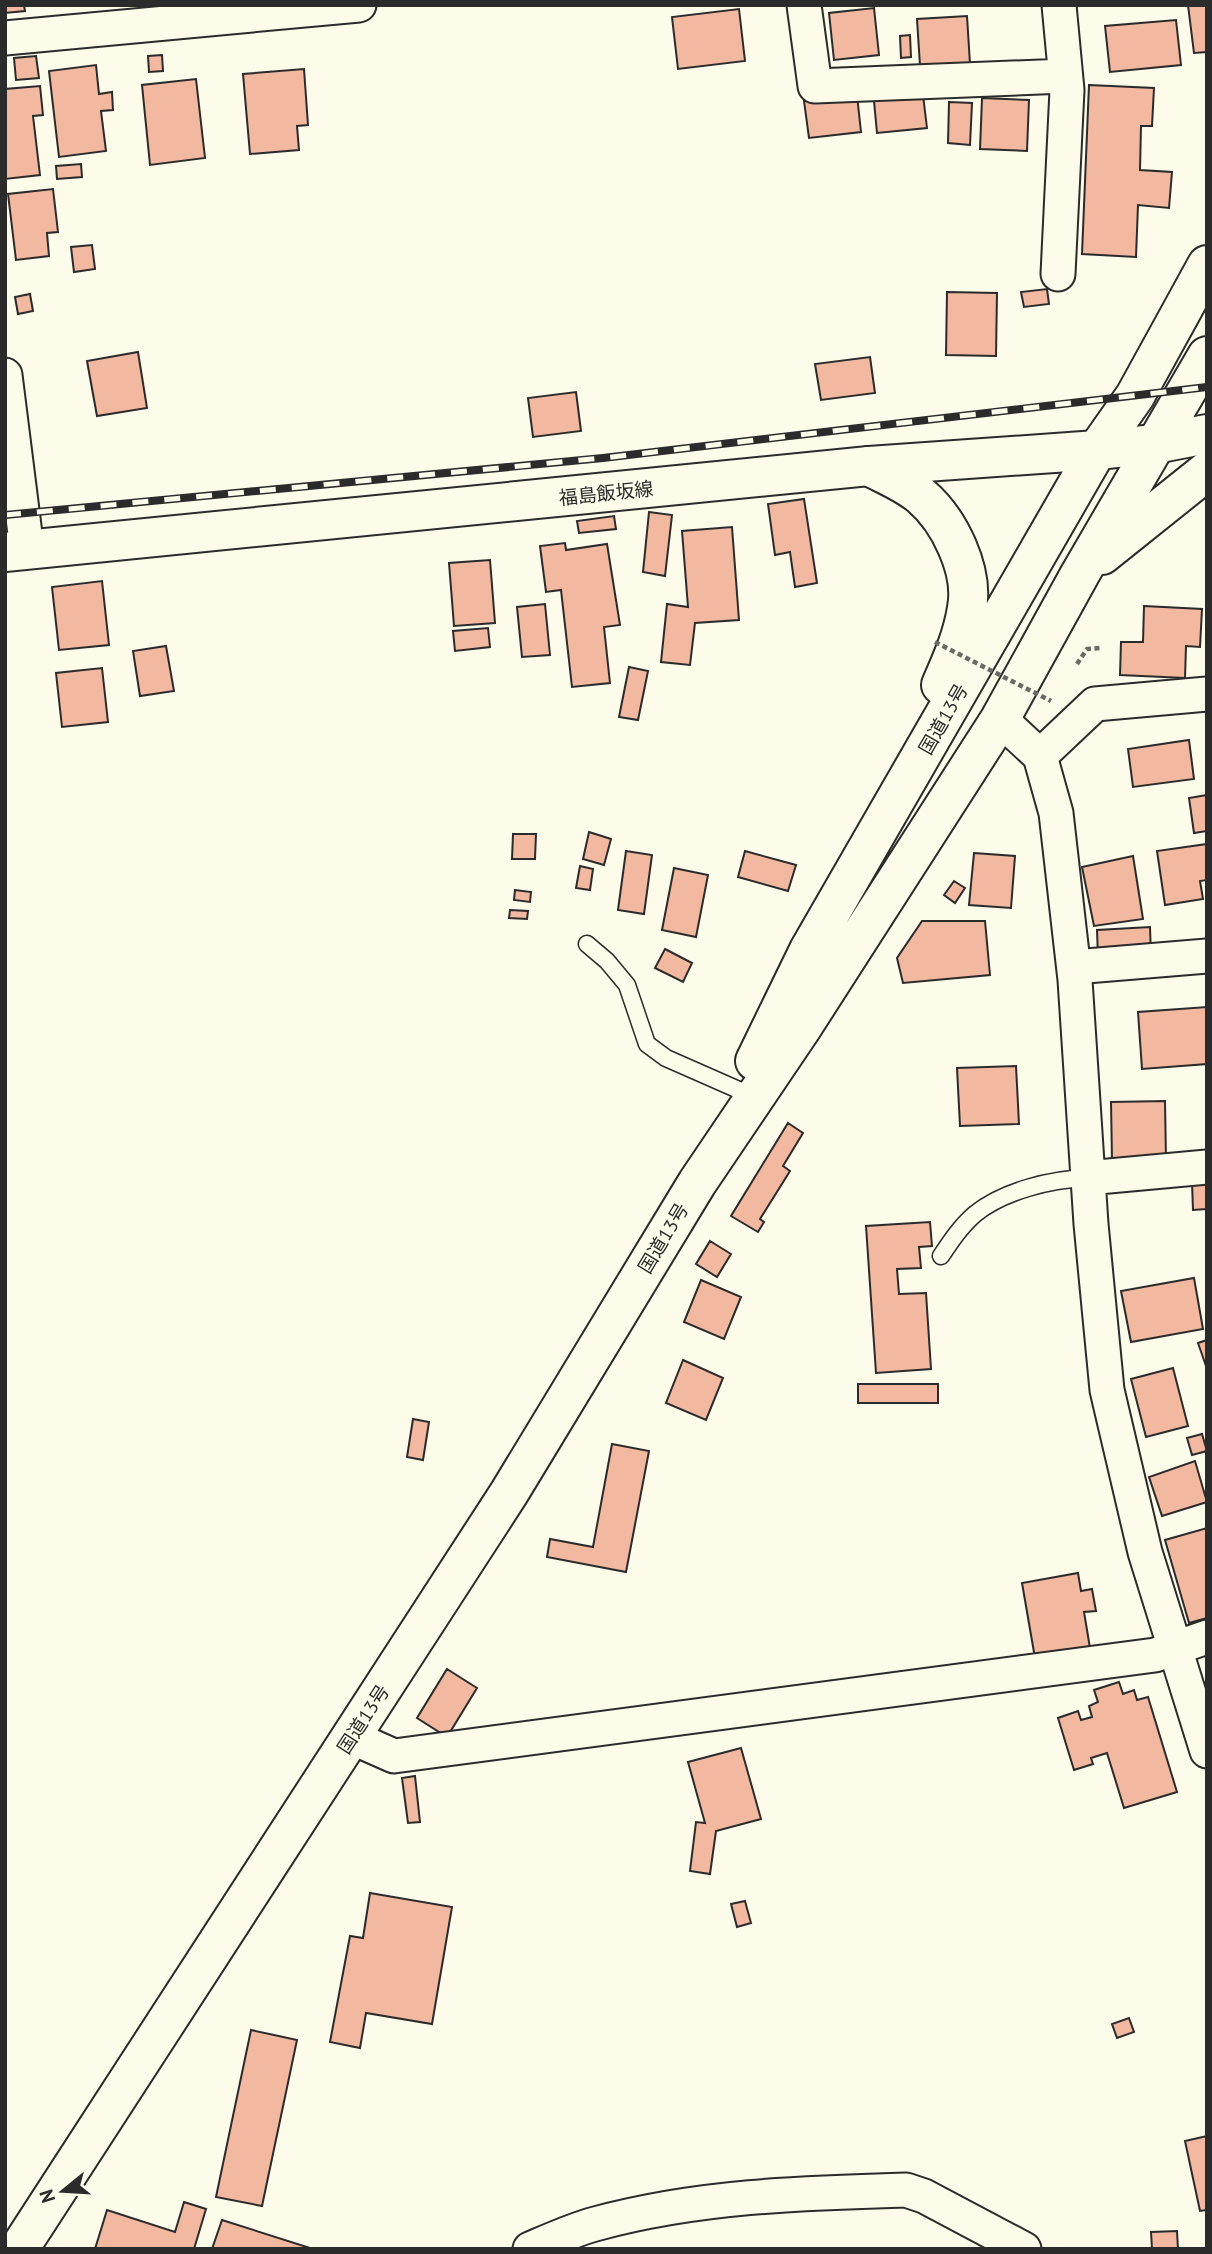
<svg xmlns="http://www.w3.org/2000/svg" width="1212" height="2254" viewBox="0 0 1212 2254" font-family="'PT Sans','Noto Sans JP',sans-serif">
	<rect width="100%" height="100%" fill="#fdfbea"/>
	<path fill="#f2b8a0" stroke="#2b2b2b" stroke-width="2" d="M5,5H24L25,11L5,13Z
		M1188,5H1207V52L1194,53Z
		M874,8L879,55L834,60L829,13Z
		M739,9L745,61L678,69L672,17Z
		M967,16L970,64L920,66L917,19Z
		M1176,20L1181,65L1110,72L1105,26Z
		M910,35L911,57L901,58L900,36Z
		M162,55L163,71L149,72L148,56Z
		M36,56L39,78L16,80L14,58Z
		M96,65L99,94L112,92L113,110L101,111L106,151L59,157L49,71Z
		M304,69L308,125L297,126L299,150L250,154L243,74Z
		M196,79L205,158L150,165L142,85Z
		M1089,85L1154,88L1152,126H1141L1140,170L1172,172L1169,208L1138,205L1136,257L1082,254Z
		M40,86L43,115L33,116L40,175L5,179V89Z
		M857,95L861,132L809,138L804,101Z
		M923,95L927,128L877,133L874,101Z
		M982,98L1029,100L1027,151L980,149Z
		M949,102L972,103L970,145L948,143Z
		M81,164L82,177L57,179L56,166Z
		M53,189L58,232L47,233L49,256L16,260L8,194Z
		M92,245L95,269L74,272L71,247Z
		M1047,289L1049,304L1024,307L1021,292Z
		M947,292L997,293L996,356L946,355Z
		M30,294L33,311L18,314L15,297Z
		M138,352L147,408L97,416L87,361Z
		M870,357L875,393L821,400L815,364Z
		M576,392L581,431L533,437L528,398Z
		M804,499L817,583L795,587L790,552L775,555L768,504Z
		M649,512L672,515L665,576L643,572Z
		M614,516L616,529L579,533L577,521Z
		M732,527L739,620L695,623L690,665L661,662L667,604L688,607L682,531Z
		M565,543L566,550L607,544L620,625L604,627L610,683L572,687L561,590L546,592L540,546Z
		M490,560L495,623L454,626L449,563Z
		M102,581L109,645L59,650L52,587Z
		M545,604L550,655L522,657L517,607Z
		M1144,606L1202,609L1200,647L1186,646L1185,678L1120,675L1121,642H1143Z
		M488,628L490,647L455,651L453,631Z
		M166,646L174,691L140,696L133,651Z
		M629,667L648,671L638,720L619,717Z
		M102,668L108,722L62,727L56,673Z
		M1189,740L1194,779L1133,787L1128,749Z
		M1207,795V831L1194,833L1189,798Z
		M589,832L611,839L604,865L583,859Z
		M513,834H536L535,859H512Z
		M1207,844V880L1200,881L1203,899L1165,905L1157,851Z
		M626,851L652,855L644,914L618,910Z
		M745,851L796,865L788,891L738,877Z
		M974,853L1015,856L1011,908L969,905Z
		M1133,856L1143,919L1094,926L1082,867Z
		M580,866L593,869L590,890L576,888Z
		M674,868L708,875L696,937L662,930Z
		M954,881L965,888L955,903L944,895Z
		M515,890L531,892L530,902L514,900Z
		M510,910L528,911L527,919L509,918Z
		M922,921H985L990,975L903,983L897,958Z
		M1150,927L1151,955L1098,958L1097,930Z
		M665,949L692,963L683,982L655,968Z
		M1207,1007V1064L1142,1069L1138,1012Z
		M1016,1066L1019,1124L960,1126L957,1068Z
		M1165,1101L1166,1160L1112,1161L1111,1102Z
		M788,1123L803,1133L783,1166L790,1171L760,1219L764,1222L758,1232L731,1216Z
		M1207,1181V1209L1193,1210L1192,1182Z
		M930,1222L932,1246L919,1247L921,1268L897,1269L899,1294L926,1293L931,1369L876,1373L866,1226Z
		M710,1241L731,1254L717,1277L696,1264Z
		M1194,1278L1203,1329L1131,1342L1121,1291Z
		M701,1280L741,1297L724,1339L684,1322Z
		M1207,1340V1369L1198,1343Z
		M683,1360L723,1378L706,1420L666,1403Z
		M1173,1368L1188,1426L1146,1437L1131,1379Z
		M858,1384H938V1403H858Z
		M413,1419L429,1422L423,1460L407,1457Z
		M1202,1434L1207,1451L1192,1455L1187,1438Z
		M612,1444L649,1451L626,1572L547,1557L550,1539L593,1547Z
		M1195,1461L1207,1502L1162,1516L1149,1477Z
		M1207,1528V1618L1189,1623L1165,1540Z
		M1078,1573L1081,1591L1092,1589L1096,1611L1084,1612L1090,1648L1035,1658L1022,1583Z
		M447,1669L477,1688L447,1737L417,1718Z
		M1119,1682L1123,1694L1134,1690L1137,1700L1148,1697L1177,1792L1124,1808L1107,1753L1091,1758L1093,1764L1074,1770L1058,1718L1078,1711L1081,1720L1092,1717L1089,1706L1098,1702L1094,1690Z
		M741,1748L761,1819L716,1831L710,1874L690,1871L696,1822L705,1823L688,1762Z
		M415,1776L420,1822L408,1823L402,1778Z
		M370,1893L452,1907L432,2024L366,2013L360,2048L330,2042L350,1936L363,1938Z
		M745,1901L751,1923L737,1927L731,1904Z
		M1129,2018L1134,2032L1117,2038L1112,2024Z
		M251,2030L297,2040L262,2206L216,2197Z
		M1207,2136V2210L1200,2211L1185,2141Z
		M184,2202L206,2209L194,2249H95L107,2210L175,2232Z
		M222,2220L310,2248V2249H212Z
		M1177,2231L1178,2249H1152L1151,2232Z"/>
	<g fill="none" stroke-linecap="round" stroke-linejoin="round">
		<g stroke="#2b2b2b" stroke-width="19">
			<path id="lane" d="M587,944L607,961L627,985L647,1044L666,1058L741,1091
				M941,1256C951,1241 961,1226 975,1214C1003,1191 1052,1179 1087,1178"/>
		</g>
		<g stroke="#2b2b2b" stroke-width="37">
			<path id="street" d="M804,5L815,86L1065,76
				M5,38L359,5
				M1058,274L1067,90L1059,5
				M5,375L27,550
				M1000,719L1040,756L1056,813L1075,980L1091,1224L1107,1390L1145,1552L1207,1751
				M1040,756L1095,704L1207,694
				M1074,967L1207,956
				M1087,1178L1207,1167
				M351,1737L394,1756L1155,1655L1207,1637
				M530,2249C551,2240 573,2230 595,2224C697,2196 801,2193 906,2190L924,2196L1024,2249"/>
		</g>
		<g stroke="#2b2b2b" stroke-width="42">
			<path id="primary" d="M5,552L869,466L1097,450L1155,444L1207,434"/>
		</g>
		<g stroke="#2b2b2b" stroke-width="42">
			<path id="highway" d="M869,466C885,475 906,483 921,496C949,520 974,570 967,608C963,635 952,660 941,685
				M1102,555L1207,471
				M755,1061L809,950L1097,450L1135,396L1207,265
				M19,2249L509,1493L697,1183L803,1026L1000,719L1080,574L1207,356"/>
		</g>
		<path stroke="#6a6964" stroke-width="4.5" stroke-dasharray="5 3.5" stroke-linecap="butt" d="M1077,664L1087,649L1100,648"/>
		<use href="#lane" stroke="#fdfbea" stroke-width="16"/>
		<use href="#street" stroke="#fdfbea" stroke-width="33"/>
		<use href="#primary" stroke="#fdfbea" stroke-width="38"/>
		<use href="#highway" stroke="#fdfbea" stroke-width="38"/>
		<g stroke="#2b2b2b" stroke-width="8">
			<path id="rail" d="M5,515L603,458L1207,387"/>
		</g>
		<use href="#rail" stroke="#fdfbea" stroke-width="5" stroke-dasharray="16" stroke-linecap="butt"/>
		<path stroke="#6a6964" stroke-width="4.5" stroke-dasharray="5 3.5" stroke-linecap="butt" d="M935,642L1051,701"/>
	</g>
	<g text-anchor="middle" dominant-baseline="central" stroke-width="5" stroke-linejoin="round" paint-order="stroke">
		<g font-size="19" fill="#2b2b2b" stroke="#fdfbea">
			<text transform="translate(606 493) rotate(-6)">福島飯坂線</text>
			<text transform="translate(943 719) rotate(-60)">国道13号</text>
			<text transform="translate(663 1238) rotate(-59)">国道13号</text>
			<text transform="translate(363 1719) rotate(-57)">国道13号</text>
		</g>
	</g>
	<rect width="1212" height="2254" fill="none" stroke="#2b2b2b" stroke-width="14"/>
	<g transform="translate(63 2191) rotate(252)" stroke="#fdfbea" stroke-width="5" paint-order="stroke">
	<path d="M0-5L12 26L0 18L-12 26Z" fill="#2b2b2b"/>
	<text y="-10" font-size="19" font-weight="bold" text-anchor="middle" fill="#2b2b2b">N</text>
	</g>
</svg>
